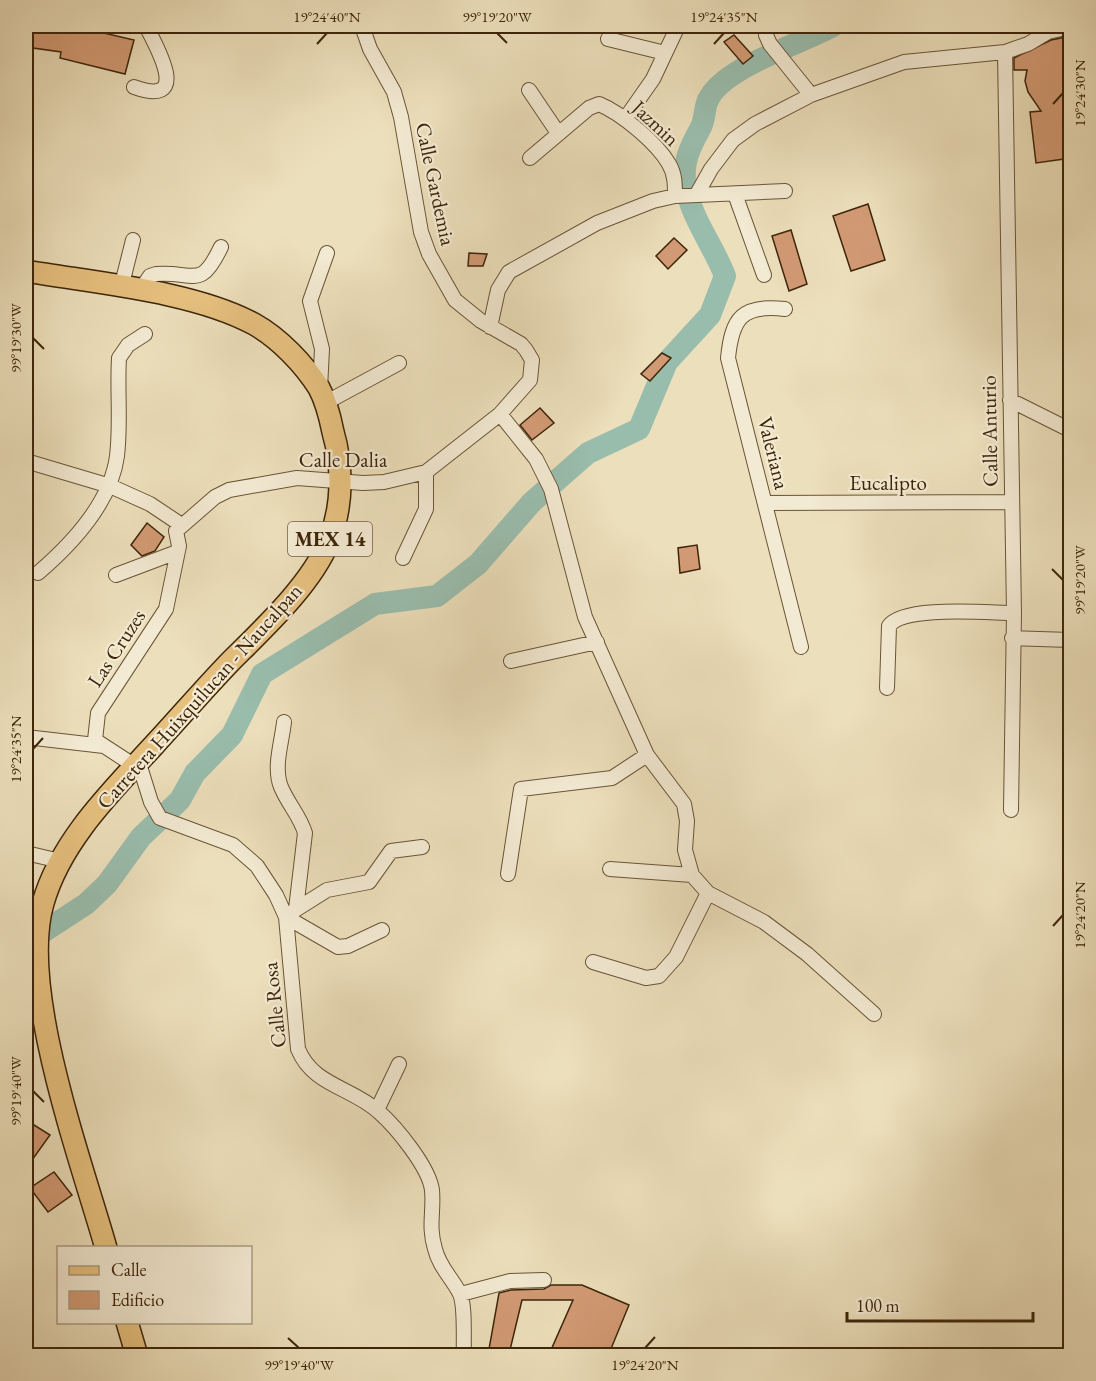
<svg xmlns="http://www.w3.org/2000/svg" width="1096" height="1381" viewBox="0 0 1096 1381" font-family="'EB Garamond',serif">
	<rect width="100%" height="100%" fill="#ecdfbb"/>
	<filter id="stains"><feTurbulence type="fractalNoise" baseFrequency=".00333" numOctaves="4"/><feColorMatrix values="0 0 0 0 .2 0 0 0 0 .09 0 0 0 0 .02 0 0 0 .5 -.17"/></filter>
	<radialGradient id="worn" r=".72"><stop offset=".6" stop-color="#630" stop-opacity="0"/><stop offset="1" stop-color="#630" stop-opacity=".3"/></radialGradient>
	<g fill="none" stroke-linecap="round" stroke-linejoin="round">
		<path stroke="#99bdad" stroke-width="22" d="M26,943L86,904L107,884L141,837L180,800L195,773L232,735L262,674L375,604L437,596L478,564L532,502L588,453L639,429L667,362L710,315L725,276C714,247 692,219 686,188C681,164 690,147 701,127C705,119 704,109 708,100C723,67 801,44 833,26"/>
	</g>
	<path fill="#d29a74" stroke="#3d2509" stroke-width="1.5" d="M26,26H74L134,40L125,74L60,58L61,52L26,47Z
		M734,35L753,56L743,64L724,42Z
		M1071,36V158L1036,163L1030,112L1041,111L1028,92L1025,81L1027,70H1014V58L1051,40Z
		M868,204L885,260L851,271L833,216Z
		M791,230L807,284L789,291L772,236Z
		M674,238L687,250L668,269L656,256Z
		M469,253L487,254L483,266H468Z
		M662,353L671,358L650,381L641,374Z
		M540,408L554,423L532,440L520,425Z
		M147,523L164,537L155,551L142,556L131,545Z
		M697,545L700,569L680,573L678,548Z
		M26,1120L50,1135L32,1160L26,1154Z
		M54,1172L72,1195L48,1212L30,1188Z
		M551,1285H582L629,1305L608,1356H564L551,1350L573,1300H522L510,1350L489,1349L499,1293L511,1290L544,1289Z"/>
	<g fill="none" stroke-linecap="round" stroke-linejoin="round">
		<g stroke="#695436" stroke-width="16">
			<path id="street" d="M767,26L766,35L770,44L811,95
				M608,39L665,53
				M1005,52L1014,613L1011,810
				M134,87C192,108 157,47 146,26
				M529,90L558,133
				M625,119L653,79L678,26
				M530,158L589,108L599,104C621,113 657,143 669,164C675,174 675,185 675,196
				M697,194L711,169L733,140L755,124L811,95L904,62L1005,52L1028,44L1048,32L1070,27
				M735,194L764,275
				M121,288L133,240
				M140,291L150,276L156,274C195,271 200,291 221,247
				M785,309C742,304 732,318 728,358L801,647
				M490,327L498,290L509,272L597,223L653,201L675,196L785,191
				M320,389L322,349L310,301L327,253
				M1010,400L1070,430
				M325,403L399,363
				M500,414L536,459L551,489L585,617L647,755L684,804L687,821L685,850L692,875L708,893L764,922L807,954L874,1014
				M26,461L110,486L150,504L180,524L176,531
				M765,503L1011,502
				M176,531L179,546L166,609L98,713L95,740L141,770L151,802L160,818L233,845L257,866L276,895L286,917L298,1049C313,1086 352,1087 379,1112C396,1127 429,1167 432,1190C434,1212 428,1226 435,1249C439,1266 451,1277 459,1292C466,1303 463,1341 464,1356
				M176,531L215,497L229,490L297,478L363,483L384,482L426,472L500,414L530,380L532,360L526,350L521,344L481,321L455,300L429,254L421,232L401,117L394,92L370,49L362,26
				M403,558L426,509V472
				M38,573C73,543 111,502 117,456C121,423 117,390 119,358L128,345L145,334
				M116,575L177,552
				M1012,638L1070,640
				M511,661L597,642
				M887,688L889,626C903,605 989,613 1014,613
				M284,722C282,742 273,767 281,787C288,804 300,816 305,833L296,909
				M26,737L104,746
				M26,853L60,861
				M610,869L692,875
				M508,874L521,789L612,778L647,755
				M292,912L327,890L369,882L391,851L422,847
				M286,917L338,947L348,946L382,930
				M593,962L646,978L659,976L676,957L708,893
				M377,1110L399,1064
				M461,1294L510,1281L544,1280"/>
		</g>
		<g stroke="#3d2509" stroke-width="24">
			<path id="primary" d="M26,271C95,283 193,291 254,324C279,338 304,364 319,388C326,401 330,417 333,432C343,467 343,506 329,541C311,585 263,629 230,662C204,689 180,717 155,744C112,791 61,840 43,903C18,989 81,1160 106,1248
				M127,1322L137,1356"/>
		</g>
		<use href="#street" stroke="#f3ead3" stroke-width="14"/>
		<use href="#primary" stroke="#e6c07e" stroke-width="21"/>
	</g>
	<path fill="none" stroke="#3d2509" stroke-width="2" d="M497,33L507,43M317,44L327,33M714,44L724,33M1053,104L1063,93M33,338L44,349M1052,569L1063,580M33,749L43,738M1053,926L1063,915M33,1091L44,1102M288,1338L299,1348M645,1348L655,1337"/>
	<g text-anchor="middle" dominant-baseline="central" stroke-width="4.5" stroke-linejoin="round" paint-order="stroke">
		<rect fill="#f3ead3" stroke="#746046" stroke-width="1.5" x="288" y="522" width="84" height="34" rx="4.5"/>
		<g font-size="20" font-weight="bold" fill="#3d2509">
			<text x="330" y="539">MEX 14</text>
		</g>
		<g font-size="21" fill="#3d2509" stroke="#f3ead3">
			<text transform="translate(656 123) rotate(43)">Jazmin</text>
			<text transform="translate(436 184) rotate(78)">Calle Gardemia</text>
			<text transform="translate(989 431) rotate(-91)">Calle Anturio</text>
			<text transform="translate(774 453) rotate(76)">Valeriana</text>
			<text x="343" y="459">Calle Dalia</text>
			<text x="888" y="482">Eucalipto</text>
			<text transform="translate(116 648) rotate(-57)">Las Cruzes</text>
			<text transform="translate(199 696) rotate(-48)">Carretera Huixquilucan - Naucalpan</text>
			<text transform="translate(274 1005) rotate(-96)">Calle Rosa</text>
		</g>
	</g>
	<rect width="1096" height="1381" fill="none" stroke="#ecdfbb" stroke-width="66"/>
	<rect x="57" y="1246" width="195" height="78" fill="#f3ead3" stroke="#aa9b82" stroke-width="1.5"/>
	<rect x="69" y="1266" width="30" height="9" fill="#e6c07e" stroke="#aa9b82" stroke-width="1.5"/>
	<text x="111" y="1276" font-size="18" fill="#3d2509">Calle</text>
	<rect x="69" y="1291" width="30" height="18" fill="#d29a74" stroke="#aa9b82" stroke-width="1.5"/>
	<text x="111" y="1306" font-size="18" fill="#3d2509">Edificio</text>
	<path d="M847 1312v9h186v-9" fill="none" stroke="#3d2509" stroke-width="3"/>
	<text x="856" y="1312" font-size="18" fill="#3d2509" stroke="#f3ead3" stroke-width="4.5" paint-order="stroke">100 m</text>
	<rect x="33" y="33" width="1030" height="1315" fill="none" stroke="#3d2509" stroke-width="2"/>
	<g font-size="15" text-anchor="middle" fill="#3d2509">
		<text x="327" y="22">19°24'40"N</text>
		<text x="497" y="22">99°19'20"W</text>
		<text x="724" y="22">19°24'35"N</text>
		<text transform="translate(1080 93) rotate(-90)" y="5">19°24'30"N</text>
		<text transform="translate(16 338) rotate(-90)" y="5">99°19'30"W</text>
		<text transform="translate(1080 580) rotate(-90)" y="5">99°19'20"W</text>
		<text transform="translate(16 749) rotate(-90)" y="5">19°24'35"N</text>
		<text transform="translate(1080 915) rotate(-90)" y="5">19°24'20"N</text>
		<text transform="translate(16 1091) rotate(-90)" y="5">99°19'40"W</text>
		<text x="299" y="1370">99°19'40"W</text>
		<text x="645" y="1370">19°24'20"N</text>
	</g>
	<rect width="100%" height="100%" filter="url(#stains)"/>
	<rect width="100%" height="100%" fill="url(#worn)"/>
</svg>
